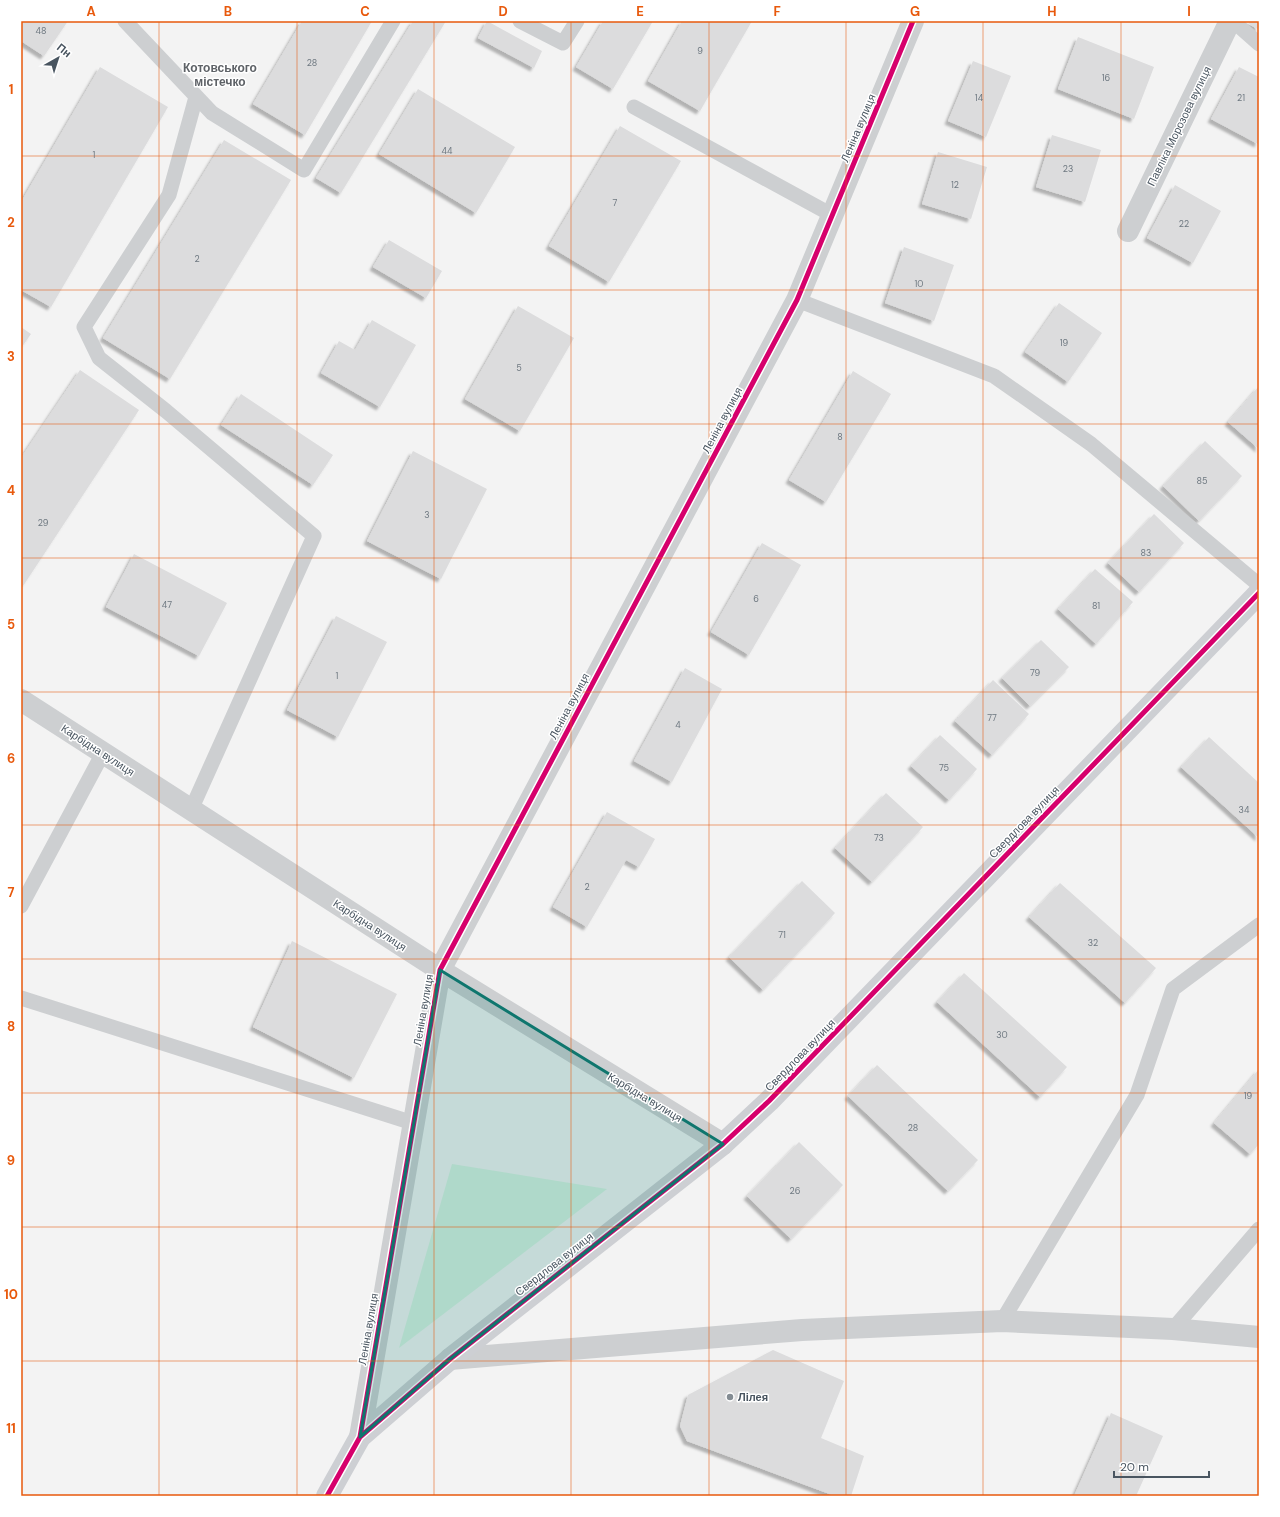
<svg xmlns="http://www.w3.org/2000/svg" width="1280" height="1517" viewBox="0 0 1280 1517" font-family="'DM Sans',sans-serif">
	<defs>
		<filter id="shadow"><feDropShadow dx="-3.5" dy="3.5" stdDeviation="1" flood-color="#0004"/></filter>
	</defs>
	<rect width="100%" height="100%" fill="#f3f3f3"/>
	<path fill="#d8f2e1" d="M452,1164L607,1189L399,1348Z"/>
	<path fill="#dcdcdd" filter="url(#shadow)" d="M21,21H68L44,56L21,41Z
		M302,21H372L305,135L253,104Z
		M413,21H446L341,193L316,178Z
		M487,21L542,51L534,68L478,38Z
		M603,21H653L613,89L576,67Z
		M682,21H752L700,111L648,81Z
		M1250,21H1259V30L1249,24Z
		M1078,37L1154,67L1134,119L1058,89Z
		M973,61L1011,76L986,137L948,121Z
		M100,67L168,107L51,307L21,290V202Z
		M1239,67L1259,77V141L1258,144L1211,119Z
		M418,89L515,147L476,213L379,154Z
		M620,126L681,161L609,282L549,246Z
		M1052,135L1101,150L1085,202L1036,187Z
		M224,140L291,180L170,379L103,338Z
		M938,152L987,167L971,219L922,204Z
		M1175,185L1221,211L1193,263L1147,238Z
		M389,240L442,271L426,298L373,267Z
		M904,247L954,265L934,321L885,303Z
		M1059,303L1102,333L1068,382L1025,352Z
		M518,306L574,338L520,431L465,399Z
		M372,320L416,345L380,407L321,373L339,341L355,350Z
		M21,327L31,334L21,348Z
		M80,370L139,410L21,589V458Z
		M853,371L891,394L826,502L789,480Z
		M1259,386V449L1228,422Z
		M241,394L333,455L313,485L221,425Z
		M1205,441L1242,476L1199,521L1163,486Z
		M413,451L487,489L441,579L367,541Z
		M1154,514L1184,543L1139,592L1108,563Z
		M762,543L801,565L749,655L711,632Z
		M134,554L227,603L199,656L106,607Z
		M1095,569L1133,602L1096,644L1058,609Z
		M336,616L387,642L338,737L287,710Z
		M1041,640L1069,667L1030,706L1002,678Z
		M685,668L722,689L672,782L634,761Z
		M993,680L1029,714L992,755L955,721Z
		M940,735L977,769L949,800L911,766Z
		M1209,737L1259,783V838L1181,767Z
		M886,793L923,827L872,882L835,848Z
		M607,812L655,839L639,867L626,860L587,927L553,907Z
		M802,881L835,913L763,990L729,957Z
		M1060,883L1156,968L1125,1003L1029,917Z
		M292,941L397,994L354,1078L253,1027Z
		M964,973L1067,1067L1040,1097L937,1002Z
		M877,1065L978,1160L948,1191L848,1096Z
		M1259,1069V1144L1250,1154L1214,1123Z
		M799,1142L843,1185L791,1239L747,1196Z
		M773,1350L844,1381L821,1438L864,1456L851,1496H835L687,1441L680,1426L688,1395Z
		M1111,1413L1163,1436L1136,1496H1074Z"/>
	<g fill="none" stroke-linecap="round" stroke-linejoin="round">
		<path stroke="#cdcfd1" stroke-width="15" d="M125,21L212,113L304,170L393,21
			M520,21L563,43L577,21
			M1233,21L1259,44
			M634,107L832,215
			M797,300L994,376L1091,444L1259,585
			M191,810L314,536L166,411L99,358L84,327L169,195L196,97
			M21,906L103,753
			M21,998L413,1123
			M1002,1321L1137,1095L1173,989L1259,925
			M1173,1329L1259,1229"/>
		<path stroke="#cdcfd1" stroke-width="22" d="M1128,231L1230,21
			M21,700L440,970L723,1144
			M450,1359L802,1330L1002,1321L1173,1329L1259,1337
			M360,1437L440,970L797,300L913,21"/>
		<path stroke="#cdcfd3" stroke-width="22" d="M327,1496L360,1437L450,1359L723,1144L769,1101L1259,593"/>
		<g stroke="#fff" stroke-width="8">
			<path id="cycleway" d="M360,1437L440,970L797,300L913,21
				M327,1496L360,1437L450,1359L723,1144L769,1101L1259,593"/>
		</g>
		<use href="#cycleway" stroke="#d6006c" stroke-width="5"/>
	</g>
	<path fill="#0f766e" fill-opacity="0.2" stroke="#0f766e" stroke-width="3" stroke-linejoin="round" d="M440,970L723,1144L450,1359L360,1437Z"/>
	<path fill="none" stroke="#e8590c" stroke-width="1" stroke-opacity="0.55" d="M159,21V1496M297,21V1496M434,21V1496M571,21V1496M709,21V1496M846,21V1496M983,21V1496M1121,21V1496M21,156H1259M21,290H1259M21,424H1259M21,558H1259M21,692H1259M21,825H1259M21,959H1259M21,1093H1259M21,1227H1259M21,1361H1259"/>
	<circle fill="#848c93" stroke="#fff" stroke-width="1.5" cx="730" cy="1397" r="4"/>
	<g text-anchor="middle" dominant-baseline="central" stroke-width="3" stroke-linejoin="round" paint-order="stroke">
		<g font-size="9" fill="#6e7880">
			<text x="41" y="31">48</text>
			<text x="700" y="51">9</text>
			<text x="312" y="63">28</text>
			<text x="1106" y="78">16</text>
			<text x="979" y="98">14</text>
			<text x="1241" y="98">21</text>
			<text x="447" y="151">44</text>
			<text x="94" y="155">1</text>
			<text x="1068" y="169">23</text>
			<text x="955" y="185">12</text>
			<text x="615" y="203">7</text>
			<text x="1184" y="224">22</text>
			<text x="197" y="259">2</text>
			<text x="919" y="284">10</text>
			<text x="1064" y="343">19</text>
			<text x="519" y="368">5</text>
			<text x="840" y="437">8</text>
			<text x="1202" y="481">85</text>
			<text x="427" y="515">3</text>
			<text x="43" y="523">29</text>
			<text x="1146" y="553">83</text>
			<text x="756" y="599">6</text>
			<text x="167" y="605">47</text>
			<text x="1096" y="606">81</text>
			<text x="1035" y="673">79</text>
			<text x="337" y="676">1</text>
			<text x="992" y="718">77</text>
			<text x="678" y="725">4</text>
			<text x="944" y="768">75</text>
			<text x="1244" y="810">34</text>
			<text x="879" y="838">73</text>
			<text x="587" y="887">2</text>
			<text x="782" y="935">71</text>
			<text x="1093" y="943">32</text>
			<text x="1002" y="1035">30</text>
			<text x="1248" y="1096">19</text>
			<text x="913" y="1128">28</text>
			<text x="795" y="1191">26</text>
		</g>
		<g font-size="11" fill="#495560" stroke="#fff">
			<text transform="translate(1179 126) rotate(-64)">Павліка Морозова вулиця</text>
			<text transform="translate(858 128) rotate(-67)">Леніна вулиця</text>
			<text transform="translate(722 420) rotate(-62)">Леніна вулиця</text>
			<text transform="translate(569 706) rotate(-62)">Леніна вулиця</text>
			<text transform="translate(98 750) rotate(33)">Карбідна вулиця</text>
			<text transform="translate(1024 822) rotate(-46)">Свердлова вулиця</text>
			<text transform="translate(370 925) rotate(33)">Карбідна вулиця</text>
			<text transform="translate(423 1010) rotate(-80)">Леніна вулиця</text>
			<text transform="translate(800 1055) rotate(-46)">Свердлова вулиця</text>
			<text transform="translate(645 1097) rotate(31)">Карбідна вулиця</text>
			<text transform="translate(554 1264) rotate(-38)">Свердлова вулиця</text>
			<text transform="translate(368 1329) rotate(-80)">Леніна вулиця</text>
		</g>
		<g font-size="11" font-weight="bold" fill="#495560" stroke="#fff" text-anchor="start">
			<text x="738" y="1397">Лілея</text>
		</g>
		<g font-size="12" font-weight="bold" fill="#5e6267" stroke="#fff">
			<text x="220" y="68">Котовського<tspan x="220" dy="14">містечко</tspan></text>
		</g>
	</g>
	<rect width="1280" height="1517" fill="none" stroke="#ffffff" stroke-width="44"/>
	<g transform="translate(58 58) rotate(39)" stroke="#ffffff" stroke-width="3" paint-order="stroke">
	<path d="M0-3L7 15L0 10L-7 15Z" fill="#495560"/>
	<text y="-6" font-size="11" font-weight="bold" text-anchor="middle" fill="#495560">Пн</text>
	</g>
	<path d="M1114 1471v6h95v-6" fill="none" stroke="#495560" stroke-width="2"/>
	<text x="1120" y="1471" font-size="12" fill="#495560" stroke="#ffffff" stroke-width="3" paint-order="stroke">20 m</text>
	<rect x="22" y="22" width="1236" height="1473" fill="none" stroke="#e8590c" stroke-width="1.5"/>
	<g font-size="13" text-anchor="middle" font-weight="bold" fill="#e8590c">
		<text x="91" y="16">A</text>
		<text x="228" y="16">B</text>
		<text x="365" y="16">C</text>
		<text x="503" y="16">D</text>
		<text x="640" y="16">E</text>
		<text x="777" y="16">F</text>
		<text x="915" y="16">G</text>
		<text x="1052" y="16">H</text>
		<text x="1189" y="16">I</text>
		<text x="11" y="94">1</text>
		<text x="11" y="227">2</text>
		<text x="11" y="361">3</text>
		<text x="11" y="495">4</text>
		<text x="11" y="629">5</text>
		<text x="11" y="763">6</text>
		<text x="11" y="897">7</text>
		<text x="11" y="1031">8</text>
		<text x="11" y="1165">9</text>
		<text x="11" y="1299">10</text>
		<text x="11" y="1433">11</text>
	</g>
</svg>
